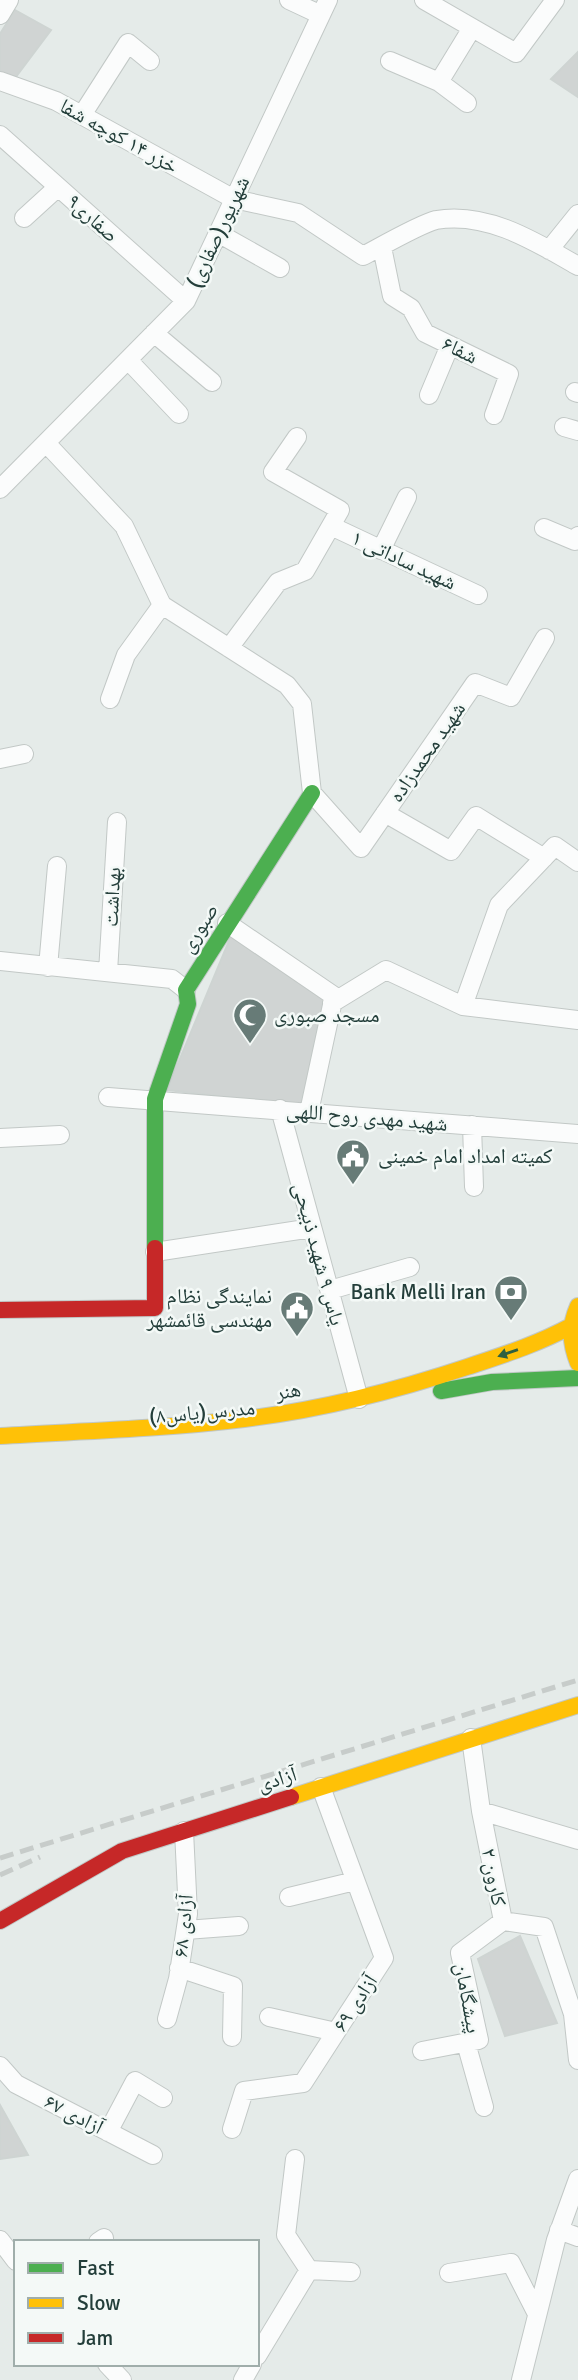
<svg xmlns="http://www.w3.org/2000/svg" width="578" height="2380" viewBox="0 0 578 2380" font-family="Signika,'Noto Naskh Arabic',sans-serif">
	<rect width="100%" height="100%" fill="#e5ebe9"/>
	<path fill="#d0d4d3" stroke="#ced4d2" stroke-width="2" d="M15,10L51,30L15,78L0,73V34Z
		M578,52V97L551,79Z
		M231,936L324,1000L301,1106L167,1090Z
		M520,1936L557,2023L505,2036L478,1959Z
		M0,2105L28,2155L0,2159Z"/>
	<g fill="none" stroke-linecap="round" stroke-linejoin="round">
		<g stroke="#c2c8c6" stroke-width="20">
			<path id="street" d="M289,0L321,15
				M424,0L516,53L555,0
				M0,15L9,0
				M390,61L439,82L472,28
				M0,81L56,101L234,199L298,213L363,256C380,247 420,224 436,220C487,211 536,242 578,266
				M439,82L467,103
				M82,115L128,43L150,61
				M0,135L186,301
				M24,218L58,187
				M218,233L280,268
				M382,247L392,296L411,308L425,333L509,374L494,415
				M549,250L578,214
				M154,333L212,382
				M128,360L179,414
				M575,392L578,393
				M429,395L450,345
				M564,427L578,431
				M46,443L124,526L162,605L287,685L302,704L312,793L361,848L475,683L511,697L545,638
				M0,489L186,301L328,0
				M331,526L478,595
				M544,528L575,541L578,536
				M381,550L407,497
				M229,648L278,582L305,571L340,510L273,472L297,437
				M110,699L126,655L162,605
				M0,759L24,754
				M385,813L451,851L476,816L544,858
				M227,923L334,996L309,1112
				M0,961L172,979L186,990
				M48,967L57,866
				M108,972L117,822
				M332,1003L386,970L463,1006L578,1020
				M463,1006L499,905L555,846L578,862
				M108,1097L578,1134
				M280,1109L359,1399
				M472,1125L474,1187
				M0,1138L60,1135
				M155,1252L312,1228
				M330,1290L410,1267
				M471,1738L481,1811L503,1921L544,1927L573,2014L578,2060
				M481,1811L578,1840
				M289,1897L355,1881
				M186,1930L239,1926
				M179,1968L233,1986L232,2037
				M269,2017L336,2032
				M167,2019L178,1979L188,1914L184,1831
				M466,2043L484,2107
				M422,2051L479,2040L460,1953L503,1921
				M0,2066L16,2084L153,2155
				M232,2129L244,2091L303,2083L384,1958L321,1787
				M108,2132L135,2081L163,2098
				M295,2159L286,2235L309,2270
				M559,2230L578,2237
				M0,2240L16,2261
				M98,2242L104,2238
				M449,2273L511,2263L537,2314
				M257,2356L309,2270L351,2272
				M107,2364L122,2380
				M243,2380L252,2364
				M521,2380L556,2240L578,2179"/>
		</g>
		<g stroke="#c1c8c6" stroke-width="18">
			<path id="fast" d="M155,1248V1099L188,1004L186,990L312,793
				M441,1391L492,1382L578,1378"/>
		</g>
		<g stroke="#c1c8c6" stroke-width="18">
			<path id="slow" d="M578,1306C569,1326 570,1343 578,1363
				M0,1436C82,1431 163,1429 244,1419C320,1410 395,1391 467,1367C503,1355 538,1344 571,1326
				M291,1797L578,1705"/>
		</g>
		<g stroke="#c1c8c6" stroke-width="18">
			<path id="jam" d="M0,1310L155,1308V1248
				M0,1921L122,1851L291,1797"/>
		</g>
		<use href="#street" stroke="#fbfcfc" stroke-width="18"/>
		<use href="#fast" stroke="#4caf50" stroke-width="16"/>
		<use href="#slow" stroke="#ffc107" stroke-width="16"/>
		<use href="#jam" stroke="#c62828" stroke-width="16"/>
		<path stroke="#c7ccca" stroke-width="5" stroke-dasharray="14 7" stroke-linecap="butt" d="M0,1858L578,1680
			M0,1875L40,1857"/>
	</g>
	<defs><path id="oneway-solid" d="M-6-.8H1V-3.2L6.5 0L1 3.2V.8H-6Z" transform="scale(1.75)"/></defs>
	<use fill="#2f6041" href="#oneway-solid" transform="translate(508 1353) rotate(161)"/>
	<defs>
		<g id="mosque-pin" transform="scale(1.75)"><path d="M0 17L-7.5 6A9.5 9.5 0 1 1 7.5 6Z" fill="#677b77" stroke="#f4f9f7"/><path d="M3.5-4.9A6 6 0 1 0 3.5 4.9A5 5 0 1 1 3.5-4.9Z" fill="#fff"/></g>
		<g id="civic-pin" transform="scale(1.75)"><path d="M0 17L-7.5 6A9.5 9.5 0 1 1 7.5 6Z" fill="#677b77" stroke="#f4f9f7"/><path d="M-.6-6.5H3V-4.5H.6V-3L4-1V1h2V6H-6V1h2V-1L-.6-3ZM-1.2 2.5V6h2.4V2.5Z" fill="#fff"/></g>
		<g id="bank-pin" transform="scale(1.75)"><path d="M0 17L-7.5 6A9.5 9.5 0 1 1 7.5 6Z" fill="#677b77" stroke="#f4f9f7"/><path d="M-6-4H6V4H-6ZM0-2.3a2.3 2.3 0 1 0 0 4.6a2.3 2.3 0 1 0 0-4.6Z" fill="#fff"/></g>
	</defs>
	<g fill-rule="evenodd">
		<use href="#mosque-pin" x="250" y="1015"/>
		<use href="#civic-pin" x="353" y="1156"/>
		<use href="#bank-pin" x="511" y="1292"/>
		<use href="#civic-pin" x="297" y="1308"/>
	</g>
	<g text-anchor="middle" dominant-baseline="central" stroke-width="5" stroke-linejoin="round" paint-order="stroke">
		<g font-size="21" fill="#233e3a" stroke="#f4f9f7">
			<text transform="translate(119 136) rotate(29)">خزر ۱۴ کوچه شفا</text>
			<text transform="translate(93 218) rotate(42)">صفاری۹</text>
			<text transform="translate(218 232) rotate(-65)">شهریور(صفاری)</text>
			<text transform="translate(460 350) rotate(26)">شفا۶</text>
			<text transform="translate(404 560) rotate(25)">شهید ساداتی ۱</text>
			<text transform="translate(427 752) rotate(-55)">شهید محمدزاده</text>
			<text transform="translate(112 897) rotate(-87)">بهداشت</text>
			<text transform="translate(199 928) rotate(-58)">صبوری</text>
			<text transform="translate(367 1117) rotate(5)">شهید مهدی روح اللهی</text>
			<text transform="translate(319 1254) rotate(75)">یاس ۹ شهید ذبیحی</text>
			<text transform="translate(288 1391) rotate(-10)">هنر</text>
			<text transform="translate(202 1412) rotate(-5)">مدرس(یاس۸)</text>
			<text transform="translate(277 1779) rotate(-17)">آزادی</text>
			<text transform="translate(494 1877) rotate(79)">کارون ۲</text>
			<text transform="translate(183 1926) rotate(-85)">آزادی ۶۸</text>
			<text transform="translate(468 1998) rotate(80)">پیشگامان</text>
			<text transform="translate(355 2003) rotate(-57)">آزادی ۶۹</text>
			<text transform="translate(74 2114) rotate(27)">آزادی ۶۷</text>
		</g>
		<g font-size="21" fill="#233e3a" stroke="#f4f9f7" text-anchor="start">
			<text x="274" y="1015">مسجد صبوری</text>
			<text x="378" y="1156">کمیته امداد امام خمینی</text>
			<text x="486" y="1292" text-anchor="end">Bank Melli Iran</text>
			<text x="272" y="1296" text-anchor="end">نمایندگی نظام<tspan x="272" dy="24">مهندسی قائمشهر</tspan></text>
		</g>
	</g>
	<rect x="14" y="2240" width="245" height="126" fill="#f4f9f7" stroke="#a0aeab" stroke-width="2"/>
	<rect x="28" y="2263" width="35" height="10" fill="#4caf50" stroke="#a0aeab" stroke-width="2"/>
	<text x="77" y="2275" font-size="21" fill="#233e3a">Fast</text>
	<rect x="28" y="2298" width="35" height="10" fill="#ffc107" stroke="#a0aeab" stroke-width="2"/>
	<text x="77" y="2310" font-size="21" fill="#233e3a">Slow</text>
	<rect x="28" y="2333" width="35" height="10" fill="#c62828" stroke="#a0aeab" stroke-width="2"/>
	<text x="77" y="2345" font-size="21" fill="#233e3a">Jam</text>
</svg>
